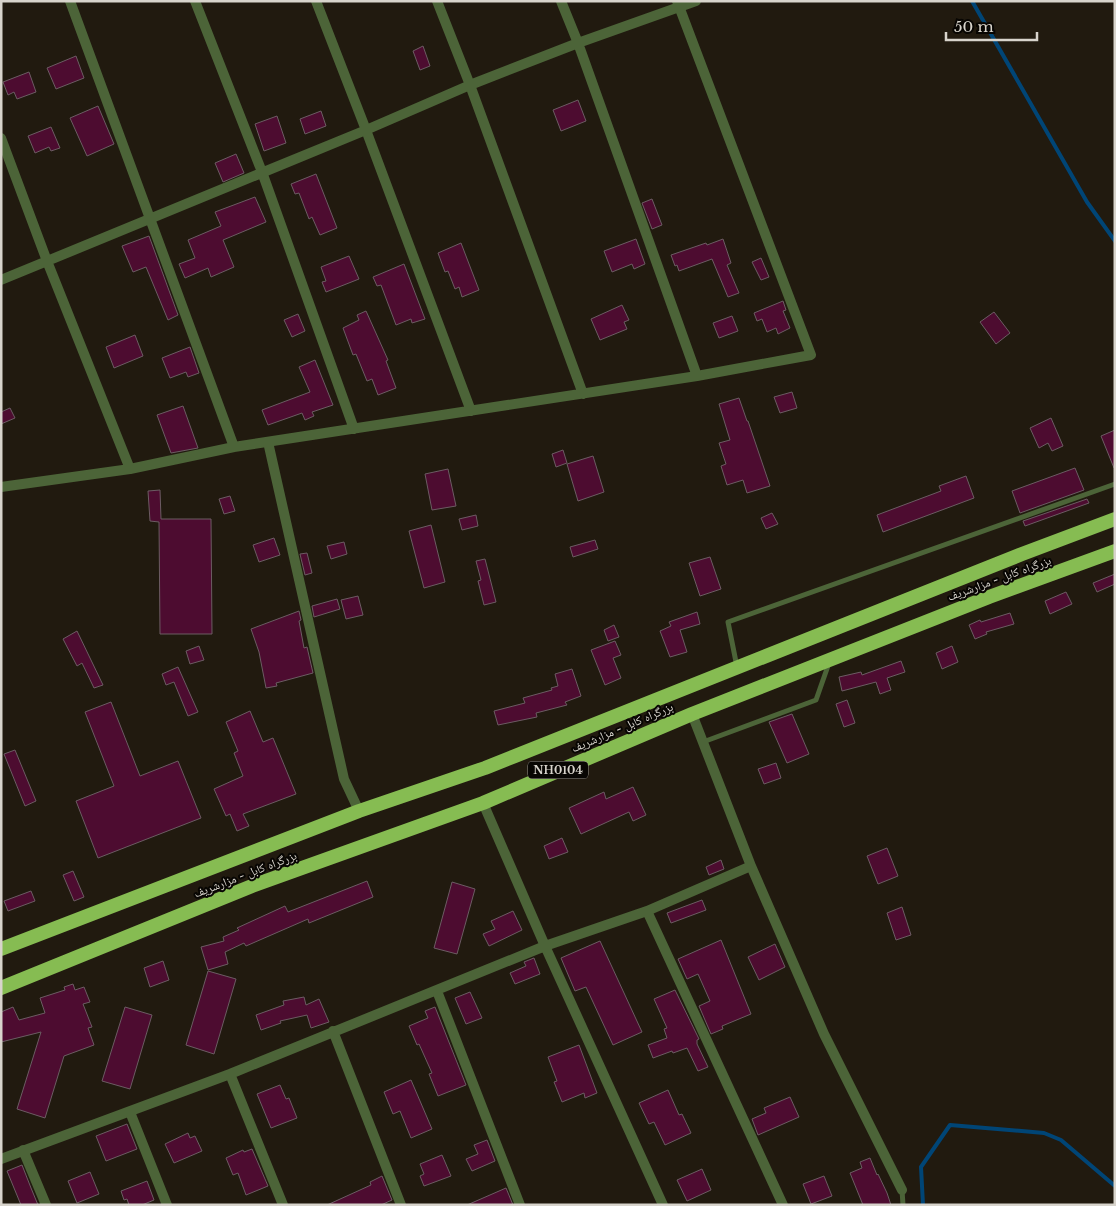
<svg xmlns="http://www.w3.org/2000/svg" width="1116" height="1206" viewBox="0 0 1116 1206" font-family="'Libre Baskerville','Noto Naskh Arabic',serif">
	<rect width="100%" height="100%" fill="#211a0f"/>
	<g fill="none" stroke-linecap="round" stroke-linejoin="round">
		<path stroke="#004576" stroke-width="4" d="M972,1L1087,202L1115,241
			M923,1205L921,1167L950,1125L1044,1133L1061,1140L1115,1186"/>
	</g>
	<path fill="#4d0c30" stroke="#6c5c63" d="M423,46L430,66L420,70L413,51Z
		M76,56L84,78L56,89L47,68Z
		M29,72L36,92L17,99L14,92L8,95L3,82Z
		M578,100L586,121L561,131L553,110Z
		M98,106L114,144L87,156L70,118Z
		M321,111L326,126L305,134L300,119Z
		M277,116L286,143L264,151L255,124Z
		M51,127L60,148L51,151L49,147L35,153L28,136Z
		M236,154L244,173L223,182L215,163Z
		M316,174L337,228L320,235L312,217L309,219L299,193L295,194L291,184Z
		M255,197L266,222L223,240L234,267L211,277L208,268L185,278L179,264L195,258L188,240L221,226L215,212Z
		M652,199L662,225L652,229L642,203Z
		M149,236L178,315L168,320L146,267L133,272L122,246Z
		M636,239L645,264L634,269L632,264L612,272L604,251Z
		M723,239L731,263L727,265L739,293L728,297L712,259L679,271L677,265L675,266L671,255L706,243L707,245Z
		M461,243L479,290L462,297L459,287L455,289L448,271L445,272L438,253Z
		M349,256L359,279L326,292L322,282L326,281L321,267Z
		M761,258L769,277L761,280L752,262Z
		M404,264L425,319L412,323L411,319L396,325L381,285L377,286L373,277Z
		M783,301L786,310L783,311L790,328L778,334L776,328L767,332L762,319L757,321L754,313Z
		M622,305L629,320L624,322L627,329L600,340L591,319Z
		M366,311L388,360L386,361L396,388L378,395L372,379L367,381L356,354L353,355L343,328L359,320L357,315Z
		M994,312L1010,333L996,344L980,322Z
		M298,314L305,331L292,337L284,320Z
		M732,316L738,331L719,338L713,323Z
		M135,335L143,356L114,368L106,347Z
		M190,347L199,373L188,377L186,372L170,378L162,358Z
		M315,360L333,405L312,412L314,416L305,420L302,413L268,425L262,410L310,392L299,367Z
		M792,392L797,408L780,413L774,397Z
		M739,398L747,421H748L770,486L747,493L743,480L727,485L721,466L726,464L719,443L730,440L719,404Z
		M183,406L198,448L171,453L157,415Z
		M10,408L15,418L1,424V412Z
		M1051,418L1063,446L1052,451L1048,443L1039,448L1030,428Z
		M1115,430V468H1114L1101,436Z
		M563,450L567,463L556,467L552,454Z
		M593,456L604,492L578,501L567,464Z
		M1075,468L1084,490L1020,513L1012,491Z
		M448,469L456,506L432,510L425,474Z
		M966,476L974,498L883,532L877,515L941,491L939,486Z
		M160,490L161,519H211L212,634H160L159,522L150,521L148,491Z
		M230,496L235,511L224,514L219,499Z
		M1087,499L1089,503L1025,526L1023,521Z
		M772,513L778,524L766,529L761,518Z
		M476,515L478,526L462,530L459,519Z
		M431,525L445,582L424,588L409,531Z
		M274,538L280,555L259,562L253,545Z
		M595,540L598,549L573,557L570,547Z
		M344,542L347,554L331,559L327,546Z
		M307,553L312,573L305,575L300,554Z
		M710,557L721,589L700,596L689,563Z
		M485,559L496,602L484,605L478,581L481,580L476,561Z
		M1115,574V584L1097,592L1093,583Z
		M1066,592L1072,604L1050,614L1045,601Z
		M358,596L363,615L346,619L341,600Z
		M337,599L340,609L314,617L312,606Z
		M299,611L301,620L299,621L304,648L307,647L313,673L276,683L277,686L266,688L259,652L251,629Z
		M697,612L700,624L680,630L687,652L670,657L660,631L671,626L669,622Z
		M1010,613L1014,624L986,632L987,634L975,639L969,625L980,620L981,622Z
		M614,625L619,637L608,641L604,630Z
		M77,631L103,685L94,688L82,663L77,666L63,639Z
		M615,641L621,655L613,658L621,678L605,685L591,650Z
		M199,646L204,660L190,664L186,651Z
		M952,646L958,662L942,669L936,653Z
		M901,661L905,672L887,678L891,690L880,694L876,682L842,691L839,677L861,672L862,675Z
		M178,667L198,712L188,716L174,682L166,685L162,674Z
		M572,669L581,696L565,702L567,705L536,713L537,717L498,725L494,711L525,703L523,698L552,690L551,688L558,686L555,674Z
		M847,700L855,723L844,727L836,704Z
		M111,702L140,776L178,761L201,818L98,858L76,801L114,786L85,712Z
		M250,711L263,742L273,738L296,794L243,814L249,826L237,831L230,814L226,816L214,789L243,776L234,753L238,751L226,722Z
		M792,714L809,754L787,763L769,722Z
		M15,750L36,801L25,806L4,754Z
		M776,763L781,778L764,784L758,769Z
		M633,787L646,815L633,821L629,812L581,834L569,808L604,792L606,799Z
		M562,838L568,852L549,859L544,846Z
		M887,848L898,876L878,884L867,856Z
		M721,860L724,869L709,875L706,867Z
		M73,871L84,897L74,901L63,875Z
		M367,881L373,897L309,923L308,919L246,946L244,943L225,952L228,964L208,970L201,947L224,941L223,937L239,930L237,928L285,906L288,912Z
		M452,882L475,889L457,954L434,948Z
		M31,891L35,901L8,911L4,901Z
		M702,900L706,910L671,923L667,913Z
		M902,907L911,935L896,940L887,913Z
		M513,911L522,930L489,946L483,934L495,929L491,921Z
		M721,940L751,1014L722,1026L723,1029L711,1034L699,1006L710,1001L698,974L687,979L678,959Z
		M600,941L642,1032L613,1045L586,987L575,991L561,958Z
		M775,944L785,967L759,980L748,957Z
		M534,958L540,974L515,984L510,973L526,966L524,962Z
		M163,961L169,980L150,987L144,968Z
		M208,971L236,979L214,1054L186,1045Z
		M73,984L75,990L84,987L90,1002L83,1004L92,1027L88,1028L94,1045L64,1056L45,1118L17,1109L41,1032L1,1042V1012L13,1007L19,1020L45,1013L40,998L65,990L64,987Z
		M675,990L699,1039L697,1040V1044L708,1067L698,1071L687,1048L673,1053L672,1051L653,1058L648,1045L667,1038L664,1029L667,1028L654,999Z
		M470,992L482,1018L466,1024L455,998Z
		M304,997L306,1005L319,999L329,1022L311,1028L307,1015L280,1021L281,1023L261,1030L256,1015L284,1005L283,1001Z
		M125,1007L152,1015L130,1089L102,1081Z
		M435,1007L466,1085L438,1096L429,1074L432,1073L419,1044L417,1045L409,1026L428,1018L425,1011Z
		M579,1045L597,1093L585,1098L584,1093L562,1102L554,1082L557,1081L548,1057Z
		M411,1080L432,1129L411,1138L400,1111L393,1114L384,1092Z
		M280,1085L286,1099L289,1098L297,1118L271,1128L257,1094Z
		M668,1090L679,1115L682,1114L691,1133L665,1145L654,1122L649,1124L639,1103Z
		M790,1097L799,1117L758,1135L752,1119L766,1113L764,1108Z
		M127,1124L137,1149L106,1161L96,1136Z
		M188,1133L190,1138L195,1136L202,1151L174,1163L165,1144Z
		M487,1140L495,1161L472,1171L466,1159L478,1154L474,1145Z
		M252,1149L268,1186L246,1195L238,1173L233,1175L226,1158L243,1150L244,1152Z
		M442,1155L451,1176L424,1186L420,1176L424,1174L420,1164Z
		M870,1158L877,1175L878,1174L887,1193L891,1205H863L850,1173L862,1168L860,1162Z
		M22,1165L31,1188L38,1205H21L7,1171Z
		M702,1169L711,1190L687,1201L677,1180Z
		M90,1172L99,1194L77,1203L68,1181Z
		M382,1176L392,1200L381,1205H327L371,1185L370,1182Z
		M824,1176L832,1196L811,1204L803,1184Z
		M147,1181L154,1200L142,1205H129L127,1199L124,1200L121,1191Z
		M506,1188L513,1205H467Z"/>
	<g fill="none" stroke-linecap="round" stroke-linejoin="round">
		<path stroke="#4c6438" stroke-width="5" d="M737,667L728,622L1115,484
			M703,742L816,700L829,663
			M902,1190L903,1205"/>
		<path stroke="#4c6438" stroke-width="10" d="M70,1L234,447
			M195,1L262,172L354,429
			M316,1L366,130L471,411
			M437,1L470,85L583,394
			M561,1L578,43L697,376
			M1,138L47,261L130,469
			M1,280L366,130L470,85L578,43L696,1
			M268,442L344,779L359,811
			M1,487L130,469L234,447L697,376L811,355L677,1
			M692,714L751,866L824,1034L902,1190
			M483,803L545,946L663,1205
			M647,911L783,1205
			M437,991L520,1205
			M333,1031L401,1205
			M230,1074L283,1205
			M130,1112L167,1205
			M23,1150L46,1205
			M1,1159L230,1074L545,946L647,911L751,866"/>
		<path stroke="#86bc52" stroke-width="14" d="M1,949L359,811L485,768L1022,554L1115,519
			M1,988L252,886L483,803L692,714L989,597L1115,551"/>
	</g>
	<g text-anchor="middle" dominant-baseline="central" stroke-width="4" stroke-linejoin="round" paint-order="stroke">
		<rect fill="#080603" stroke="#9a9690" stroke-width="1" x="528" y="761.5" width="60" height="17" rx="4"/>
		<g font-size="11" font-weight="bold" fill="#d8d4cc">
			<text x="558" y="770">NH0104</text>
		</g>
		<g font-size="12" fill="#d8d4cc" stroke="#080603">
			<text transform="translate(999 578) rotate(-20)">بزرگراه کابل - مزارشریف</text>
			<text transform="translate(622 727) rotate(-23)">بزرگراه کابل - مزارشریف</text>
			<text transform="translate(245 874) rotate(-21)">بزرگراه کابل - مزارشریف</text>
		</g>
	</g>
	<rect width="1116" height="1206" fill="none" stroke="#d8d4cc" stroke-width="5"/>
	<path d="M946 32v8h91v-8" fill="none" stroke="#d8d4cc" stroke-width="2.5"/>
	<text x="954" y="32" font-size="15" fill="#d8d4cc" stroke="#080603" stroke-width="4" paint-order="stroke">50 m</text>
</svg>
